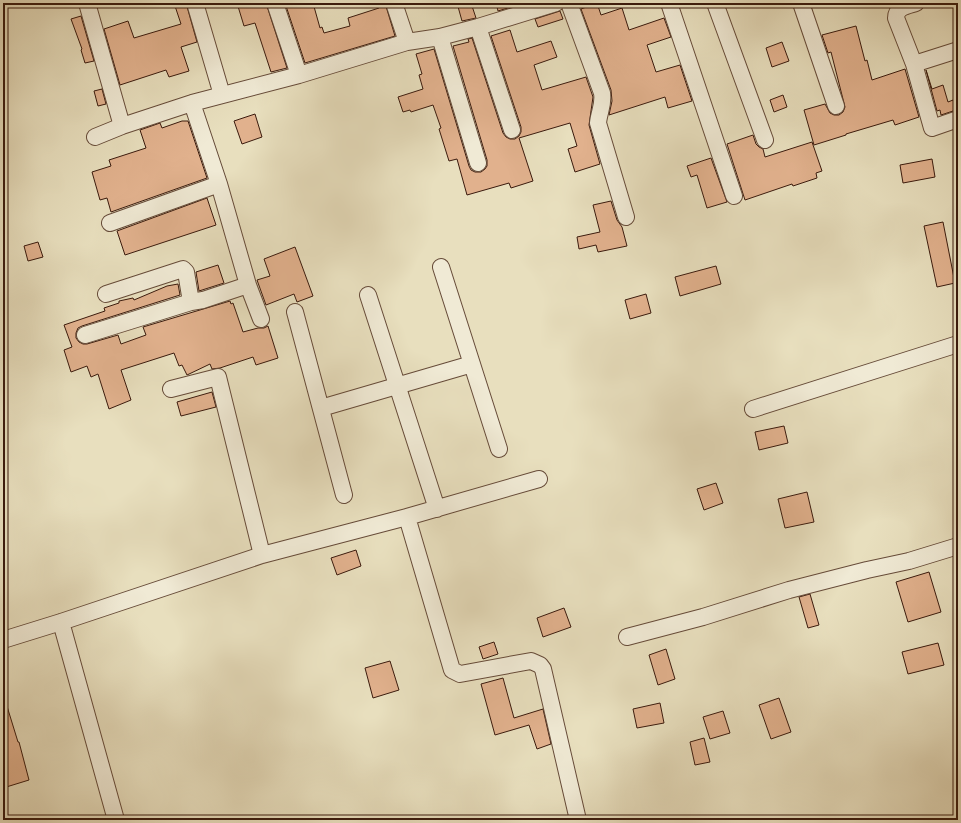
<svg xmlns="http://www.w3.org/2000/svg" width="961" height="823" viewBox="0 0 961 823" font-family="'Libre Bodoni',serif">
	<rect width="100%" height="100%" fill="#e8dfbe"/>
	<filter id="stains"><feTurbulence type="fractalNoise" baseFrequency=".005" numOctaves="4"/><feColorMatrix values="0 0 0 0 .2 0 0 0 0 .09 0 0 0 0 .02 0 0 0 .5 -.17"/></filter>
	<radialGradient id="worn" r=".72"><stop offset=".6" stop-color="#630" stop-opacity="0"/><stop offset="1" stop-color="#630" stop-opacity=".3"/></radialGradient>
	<path fill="#e1b18d" stroke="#3a1a0d" d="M174,3H186L197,42L181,47L189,71L169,77L166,70L120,85L104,29L128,21L134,38L181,24Z
		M237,3H266L287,68L271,72L255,23L244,26Z
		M285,3H313L320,28L322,27L324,33L350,26L348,18L379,8L378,3H385L395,36L305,63Z
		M457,3H471L476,18L462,21Z
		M496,3H524L498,11Z
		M597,3L601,15L622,8L629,30L664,18L671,37L647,45L656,72L680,65L692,101L668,108L665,97L609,115L612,101L611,90L581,9Z
		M560,11L563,19L538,27L535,19Z
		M81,16L94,61L85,63L81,50L82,49L71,19Z
		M856,26L865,61L867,60L872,80L905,69L919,117L895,125L893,120L846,134V135L814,145L804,110L825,104L830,113L834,115H839L843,112L845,107L831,52L828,53L822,35Z
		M510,30L517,52L551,41L557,57L534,65L542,90L586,77L593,97L589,125L600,164L575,172L568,149L577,146L570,123L519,138L533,181L511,188L509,183L467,195L457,159L449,161L439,129L441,128L433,105L411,112L410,110L403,112L398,97L423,89L419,75L422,74L416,54L434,49L469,166L471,170L475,172H481L485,169L487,166V160L453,46L469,42L468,39L472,38L503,133L506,137L510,139H515L519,136L521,132V127L491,36Z
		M782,42L789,61L772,67L766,48Z
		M926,70L932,89L943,85L948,102L953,100L956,110L941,115L940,110L937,111Z
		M102,89L106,104L98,106L94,91Z
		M783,95L787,107L774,112L770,100Z
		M255,114L262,137L242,144L234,121Z
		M182,121H188L207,178L111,212L107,198L100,200L92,172L111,166L109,160L146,148L140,130L160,123L162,128Z
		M753,135L756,144L759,147L763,149L765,157L812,142L822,171L816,173L817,178L793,186L792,184L745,200L727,144Z
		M711,158L727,202L707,208L697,175L691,177L687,166Z
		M932,159L935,177L903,183L900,165Z
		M207,198L216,225L125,255L117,231Z
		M611,201L617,220L622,227L627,246L598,252L596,245L579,249L577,237L600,232L593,205Z
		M943,222L955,283L937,287L924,226Z
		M38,242L43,257L28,261L24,246Z
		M295,247L313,296L297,302L294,294L266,305L257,280L270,276L264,259Z
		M218,265L224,283L199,291L196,272Z
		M716,266L721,284L680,296L675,277Z
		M178,284L180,295L82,326L78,328L76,333V338L79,342L83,344H87L118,335L121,344L146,335L143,327L230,301L231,304L233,303L243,332L258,328H264L268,326L278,358L256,365L253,357L220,368L212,369L210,364L187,375L182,365L179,366L174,353L121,370L131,400L109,409L98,374L91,377L87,366L71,372L64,350L72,347L64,325L105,311L104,308L119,303V301L133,298L134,300L167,286Z
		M646,294L651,313L630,319L625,300Z
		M212,392L216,407L181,416L177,402Z
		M784,426L788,443L759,450L755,432Z
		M716,483L723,503L704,510L697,489Z
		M807,492L814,522L785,528L778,499Z
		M356,550L361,566L337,575L331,558Z
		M929,572L941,612L908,622L896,582Z
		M810,594L819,625L808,628L799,597Z
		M564,608L571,627L543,637L537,618Z
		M494,642L498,654L483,659L479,647Z
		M938,643L944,665L908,674L902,652Z
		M666,649L675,679L658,685L649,655Z
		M390,661L399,690L373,698L365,668Z
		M503,678L514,718L543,709L551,744L537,749L529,725L495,735L481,684Z
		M779,698L791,732L771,739L759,705Z
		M3,703H6L18,742H19L29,780L3,788Z
		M660,703L664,723L637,728L633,709Z
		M723,711L730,733L710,739L703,717Z
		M704,738L710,762L695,765L690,742Z"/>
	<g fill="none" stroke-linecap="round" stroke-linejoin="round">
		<g stroke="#664b39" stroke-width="18">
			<path id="minor" d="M87,3L122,126
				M195,3L222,95
				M275,3L299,75
				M394,3L407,42
				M569,3L602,93C604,104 599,112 598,123L626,217
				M669,3L734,196
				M715,3L765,140
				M801,3L836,106
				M916,3C907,6 896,7 896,18L914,64L932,128L958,119
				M478,27L512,130
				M440,37L478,163
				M914,64L958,50
				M95,137L122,126L192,103L299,75L407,42L440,37L478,27L556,3
				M110,223L219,184
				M441,267L499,449
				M248,285L261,319
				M106,294L183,269L186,272L191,302
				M368,295L437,509
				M295,312L344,495
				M85,335L191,302L203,300L248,285L219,184L192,103
				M171,389L218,377L262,555
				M321,408L472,364
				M753,409L958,344
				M407,517L452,670L460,674L531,661L540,665L543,669L578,820
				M61,622L116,820
				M627,637L703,617L789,590L867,570L909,561L958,546
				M3,640L61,622L262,555L407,517L539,479"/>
		</g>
		<use href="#minor" stroke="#f0ead5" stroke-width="16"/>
	</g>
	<rect width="961" height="823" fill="none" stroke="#e8dfbe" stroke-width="16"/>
	<rect x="4" y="4" width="953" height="815" fill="none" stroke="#3a1a0d" stroke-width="2"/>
	<rect x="8" y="8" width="945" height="807" fill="none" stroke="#3a1a0d"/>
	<rect width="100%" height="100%" filter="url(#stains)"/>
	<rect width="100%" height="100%" fill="url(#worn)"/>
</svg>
